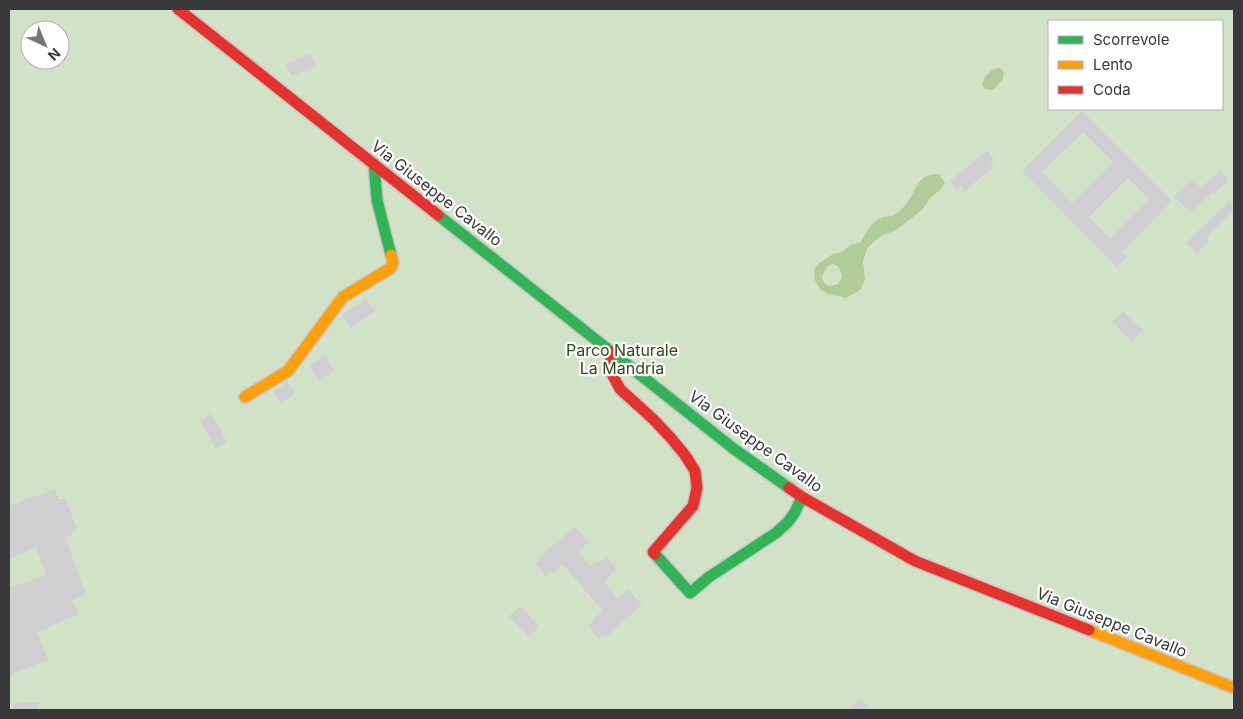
<svg xmlns="http://www.w3.org/2000/svg" width="1243" height="719" viewBox="0 0 1243 719" font-family="Inter,sans-serif">
	<rect width="100%" height="100%" fill="#eae8ec"/>
	<path fill="#d2e2c7" fill-rule="evenodd" d="M9,9H1234V710H9ZM1049,21H1222V109H1049ZM30,30H60V60H30Z"/>
	<path fill="#afcc99" fill-rule="evenodd" d="M997,68H1000L1004,72L1003,79L993,90L985,89L982,85L984,80L983,79L993,69L994,70Z
		M936,174H939L945,183L940,190L929,199L923,209L895,231L882,235L868,247L863,261L865,280L860,290L846,298L828,294L820,289L815,281L814,270L818,264L833,254L842,252L850,245L861,242C866,233 871,223 880,218C884,216 888,217 892,216C897,214 904,207 907,203C917,190 916,176 936,174ZM832,264C840,265 841,271 842,278L838,284L830,286L824,283L822,277C824,271 826,267 832,264Z"/>
	<path fill="#d0cfd2" fill-rule="evenodd" d="M311,54L316,66L291,76L286,64Z
		M1082,111L1172,201L1122,252L1127,257L1117,267L1022,171ZM1083,132L1113,162L1072,203L1042,172ZM1128,178L1149,199L1110,238L1089,217Z
		M987,151L994,159L990,162L994,167L964,191L961,186L957,190L950,181Z
		M1220,170L1229,180L1214,194L1212,192L1191,213L1174,197L1192,179L1201,188Z
		M1229,201L1234,207V211L1206,238L1209,240L1197,253L1186,243Z
		M366,299L375,311L351,328L342,315Z
		M1123,311L1143,330L1132,341L1112,322Z
		M325,355L335,371L319,381L309,365Z
		M287,382L295,394L280,403L273,391Z
		M212,414L227,442L215,448L200,420Z
		M55,489L59,500L65,498L77,529L71,531L72,535L65,537L86,595L72,600L78,615L49,626V627L37,632L48,660L9,675V599L12,598L9,588L46,575L36,548L9,559V506Z
		M575,526L589,542L578,552L590,566L607,557L616,568L605,583L618,598L628,589L642,605L606,637L604,635L599,639L588,626L593,622L592,620L603,611L563,565L553,574L551,571L546,576L535,563L540,559L539,557Z
		M521,606L539,627L528,637L509,616Z
		M861,699L871,710H847Z
		M39,702V710H13V703Z"/>
	<g fill="none" stroke-linecap="round" stroke-linejoin="round">
		<g stroke="#c6c5c7" stroke-width="14">
			<path id="fast" d="M374,164L377,200L391,255
				M438,215L734,449L789,488
				M655,554L690,593L709,577L776,533L789,521L795,512L802,497"/>
		</g>
		<g stroke="#c6c5c7" stroke-width="14">
			<path id="slow" d="M245,397L288,371L343,297L391,268L393,263L391,255
				M1089,630L1234,688"/>
		</g>
		<g stroke="#c6c5c7" stroke-width="14">
			<path id="jam" d="M178,9L438,215
				M612,352L610,363L613,376L620,389L653,419L670,437L685,455L695,471L697,488L693,506L653,552L655,554
				M789,488L802,497L915,561L1089,630"/>
		</g>
		<use href="#fast" stroke="#30b455" stroke-width="11"/>
		<use href="#slow" stroke="#ff9f0a" stroke-width="11"/>
		<use href="#jam" stroke="#e5322d" stroke-width="11"/>
	</g>
	<g text-anchor="middle" dominant-baseline="central" stroke-width="4.5" stroke-linejoin="round" paint-order="stroke">
		<g font-size="16" fill="#383739" stroke="#fff">
			<text transform="translate(437 193) rotate(38)">Via Giuseppe Cavallo</text>
			<text transform="translate(756 441) rotate(36)">Via Giuseppe Cavallo</text>
			<text transform="translate(1112 622) rotate(22)">Via Giuseppe Cavallo</text>
		</g>
		<g font-size="16" fill="#2e4915" stroke="#fff">
			<text x="622" y="350">Parco Naturale<tspan x="622" dy="18">La Mandria</tspan></text>
		</g>
	</g>
	<rect width="1243" height="719" fill="none" stroke="#383739" stroke-width="20"/>
	<rect x="1048" y="20" width="175" height="90" fill="#ffffff" stroke="#afafb0"/>
	<rect x="1058" y="36" width="25" height="8" fill="#30b455" stroke="#afafb0"/>
	<text x="1093" y="45" font-size="15" fill="#383739">Scorrevole</text>
	<rect x="1058" y="61" width="25" height="8" fill="#ff9f0a" stroke="#afafb0"/>
	<text x="1093" y="70" font-size="15" fill="#383739">Lento</text>
	<rect x="1058" y="86" width="25" height="8" fill="#e5322d" stroke="#afafb0"/>
	<text x="1093" y="95" font-size="15" fill="#383739">Coda</text>
	<g transform="translate(45 45) rotate(136)"><circle r="24" fill="#ffffff" stroke="#afafb0"/>
	<path d="M0-4L9 19L0 12L-9 19Z" fill="#767578"/>
	<text y="-8" font-size="14" font-weight="bold" text-anchor="middle" fill="#383739">N</text>
	</g>
</svg>
